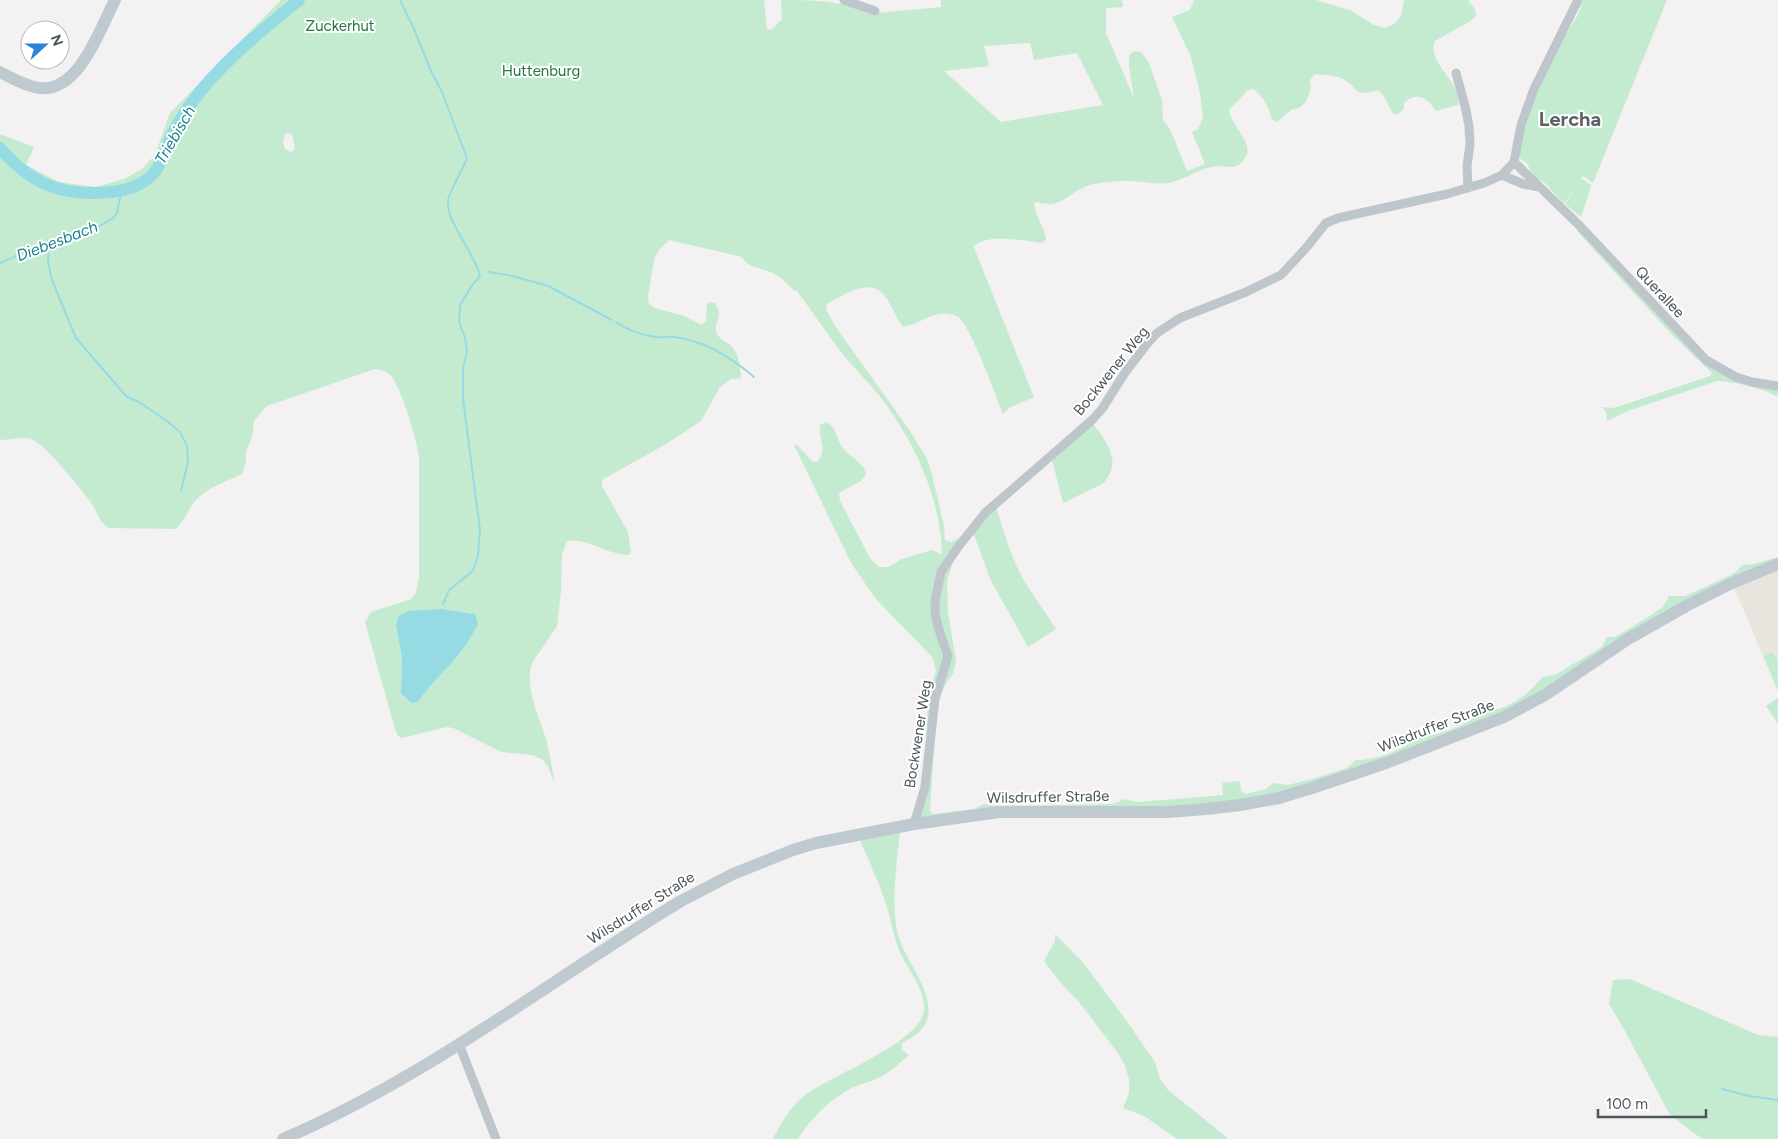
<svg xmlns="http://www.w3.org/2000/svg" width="1778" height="1139" viewBox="0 0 1778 1139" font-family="Figtree,sans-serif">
	<rect width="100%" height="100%" fill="#f3f1f1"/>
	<path fill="#e9e5de" d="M1778,564V663L1773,652L1763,656L1732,583Z"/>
	<path fill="#c4ebd0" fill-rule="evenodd" d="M281,0H764L767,30L772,29L782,19L781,0C808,0 847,0 867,14L941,7V0H1122L1123,7L1106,8V33L1134,98L1129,66V55L1134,51L1141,52L1148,61L1162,99L1163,120L1170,129L1187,171L1205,164L1192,132L1198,129L1203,118L1200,93L1191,57L1172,17L1190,10L1194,0H1316L1350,10L1374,25L1385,28L1394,24L1401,16L1404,0H1468L1475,9L1476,15L1472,20L1435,41C1426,64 1463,82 1458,105L1436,111C1426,97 1417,91 1404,103V109L1398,114H1393L1383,95L1378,90C1353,97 1361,90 1343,79C1336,75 1323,75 1315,74L1310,80L1311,88L1306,102L1299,108L1291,110L1277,122L1271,118C1271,109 1261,94 1253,89L1248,90L1229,110C1231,126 1255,143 1245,158C1236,173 1224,164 1211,167C1196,170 1183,181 1168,183C1153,185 1137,180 1122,181C1109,182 1096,182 1085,187C1064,196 1062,209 1036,202L1034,204C1036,217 1044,226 1046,239L1042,243C1024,241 989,233 974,246L975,250L1034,397L1009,408L1003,414C996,396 971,327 958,317C955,315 950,314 947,314C931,312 918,325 903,327C895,317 892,304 883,294C869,277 841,296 827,304L826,309L835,326L908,428L926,457L932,474L944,526L945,540L951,542L961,537L995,504C1004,532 1012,562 1028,587C1037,601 1047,615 1056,629L1028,647L990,579L975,537L972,535L953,562L947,580L948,612L956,661L953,674L945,685L939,699L934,748L930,811L933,814L974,809L984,804L995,806L1110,804L1116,803L1124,799L1138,802L1223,795L1222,783L1240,781L1241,791L1245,794L1266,789L1273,783L1288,785L1312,779L1347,768L1356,760C1372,761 1407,750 1417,736C1434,738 1471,724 1482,711C1503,713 1531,694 1542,677L1555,675L1595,651L1602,647L1607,637H1615L1620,634L1651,615L1663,607L1669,596H1685L1731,575L1737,571L1742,565L1754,564L1778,557V564L1732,583L1545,695L1386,763L1240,805L1030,811L908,826L919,799L926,745L928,696L936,670L933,658L876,599L851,563L794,445H797L813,462L818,461C828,449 818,438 820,425L826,422C836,426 836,437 841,445C848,458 862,459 866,474L861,481L839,493L840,501L870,558L879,567H888L902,559L932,550L942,555C941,498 915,443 881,398C870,383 857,372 846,358C828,336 813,312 796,290L794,291C788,284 781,277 773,273C760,267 749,269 742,257L669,240L658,251L654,260L648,296L649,304L655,308L684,316L702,325L706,321L707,304L709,302L715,303C725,318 712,323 717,334C720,340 728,342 732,347C740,355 740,367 741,378L731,379L720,387L701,421L666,444L602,480V486L628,532L631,552L629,555C608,555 589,538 567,541L562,554L561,591L557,626L532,663C524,688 540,718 547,742C550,756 552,770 555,784L548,767L542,759L532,755L501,752L453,728L447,727L402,738L398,736L395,729L365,622L371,612L411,599L416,593L419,577V457C417,441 401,385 390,375C386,371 381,370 375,369L267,406L254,421L252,438L246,452V461L242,474C227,481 207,488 196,500C188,509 185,522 175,529L109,528C99,523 98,513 92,504C83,491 44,443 31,439C24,437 8,440 0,440V134L34,147L26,165L59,182L95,187L124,179L142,169L155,155L170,113ZM1030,43L1034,60L1077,53L1103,105L1001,122L944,71L989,66L984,46ZM285,133L292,134L295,149L291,152L285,149L283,143ZM441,610L472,613L453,661L424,692L418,702L406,699L401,694L402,658L396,625L408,611Z
		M1583,0H1667L1593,183L1583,176L1581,178L1591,185V187L1581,217L1565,204L1579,183L1564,204L1545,183L1533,176L1527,163L1518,157L1523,127L1552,56L1578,15Z
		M1580,226L1717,367L1778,386V397C1766,389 1732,381 1717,381L1628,411L1607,421V414L1602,407L1614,408L1710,376L1712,373L1673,336L1577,231Z
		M1091,421C1105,440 1125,462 1102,484L1063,503L1051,456Z
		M1773,652L1778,663V691L1763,656Z
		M1778,698V724L1766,706Z
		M900,831C897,864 891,899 897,931C903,962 949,1005 918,1033C913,1037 907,1040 902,1043V1050L909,1055C900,1063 889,1073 878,1078C869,1082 860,1084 852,1088C830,1099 811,1118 798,1139H773C781,1123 790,1107 804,1096C829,1076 923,1042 924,1009C925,987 905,967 898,947C893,934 891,920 887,907C880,884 869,862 860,840Z
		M1055,934L1085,965L1126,1020L1155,1062L1160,1079L1168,1090L1229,1139H1177L1144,1116L1123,1108L1129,1093V1079L1125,1066L1118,1053L1079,1002L1060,982L1044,961L1055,941Z
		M1630,979L1758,1035L1778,1037V1139H1702L1670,1115L1625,1031L1609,1004L1613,980Z"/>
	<path fill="#96dbe4" d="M441,609L475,614L478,624C471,637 464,649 454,660C442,674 428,686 418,702L412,703L401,694L402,658L396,625L399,616L408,611Z"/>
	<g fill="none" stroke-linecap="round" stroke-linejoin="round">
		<path stroke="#96dbe4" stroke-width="2" d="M400,0L414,29L431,71L442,92L467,158C464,167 448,194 448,201C446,222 475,253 480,276L473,284L460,305L459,322L465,338L467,352L463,368V399L480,530L478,555L473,571L449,590L443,604
			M49,242L48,262L52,280L76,338L126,396L139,402L167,421L180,432L187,446L188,462L181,491
			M0,263L49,242L61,239L66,240L93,230L113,218L117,213L122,189
			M489,272L513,276L548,286L612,320
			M616,322C627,330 642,335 656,337C662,338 669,336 675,337C705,341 732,358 754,377
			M1722,1089L1749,1096L1778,1100"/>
		<path stroke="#96dbe4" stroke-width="12" d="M0,148C11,161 26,175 41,182C68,196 125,199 150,177C163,166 165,148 172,134C181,118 192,101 204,87C232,54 266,27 299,0"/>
		<path stroke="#bec6cc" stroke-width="9" d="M844,0L875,11
			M1456,73L1465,106L1469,126L1470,144L1467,166L1468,188
			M1514,162L1580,226L1706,360L1736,377L1752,382L1778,386
			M1514,162L1521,125L1534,89L1578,0
			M1502,175L1523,184L1539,187
			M914,824L925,787L935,699L948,656L938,627L935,613V601L941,572L958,547L985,513L1091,421L1102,409L1124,374L1147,344L1157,333L1180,318L1246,292L1281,275L1306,248L1326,223L1338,218L1447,194L1484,183L1502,175L1514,162
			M459,1044L496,1139"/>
		<path stroke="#bfc9d0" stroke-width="12" d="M0,72C12,78 25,86 39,88C79,93 100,29 115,0
			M283,1139C426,1078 549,981 681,901L733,874L793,850L816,843L914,824L999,812H1168L1206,809L1240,805L1279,798L1312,788L1386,763L1504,717L1545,695L1628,639L1688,605L1732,583L1778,564"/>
	</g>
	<g text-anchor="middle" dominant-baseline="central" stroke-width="4" stroke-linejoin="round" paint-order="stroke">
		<g font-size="15" fill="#217744" stroke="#fff">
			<text x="340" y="26">Zuckerhut</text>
			<text x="541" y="71">Huttenburg</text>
		</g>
		<g font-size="15" fill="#4a555c" stroke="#fff">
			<text transform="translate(1660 292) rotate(47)">Querallee</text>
			<text transform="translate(1111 371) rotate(-51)">Bockwener Weg</text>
			<text transform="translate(1436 726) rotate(-21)">Wilsdruffer Straße</text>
			<text transform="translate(918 734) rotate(-81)">Bockwener Weg</text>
			<text transform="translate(1048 797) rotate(-1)">Wilsdruffer Straße</text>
			<text transform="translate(641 908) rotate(-32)">Wilsdruffer Straße</text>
		</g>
		<g font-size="16" font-style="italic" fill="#1a8290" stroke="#fff">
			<text transform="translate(175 135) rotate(-60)">Triebisch</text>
			<text transform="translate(57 241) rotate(-21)">Diebesbach</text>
		</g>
		<g font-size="20" font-weight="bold" fill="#5e6265" stroke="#fff">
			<text x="1570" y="119">Lercha</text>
		</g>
	</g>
	<g transform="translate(45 45) rotate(69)"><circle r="24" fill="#ffffff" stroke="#b7bbbe"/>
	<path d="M0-4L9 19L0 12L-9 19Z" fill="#2c84d2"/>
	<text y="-8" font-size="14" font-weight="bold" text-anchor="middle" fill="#4a555c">N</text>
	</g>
	<path d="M1598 1109v8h108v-8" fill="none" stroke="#4a555c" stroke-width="2.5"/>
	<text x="1606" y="1109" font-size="15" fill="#4a555c" stroke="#ffffff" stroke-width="4" paint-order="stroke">100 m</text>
</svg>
